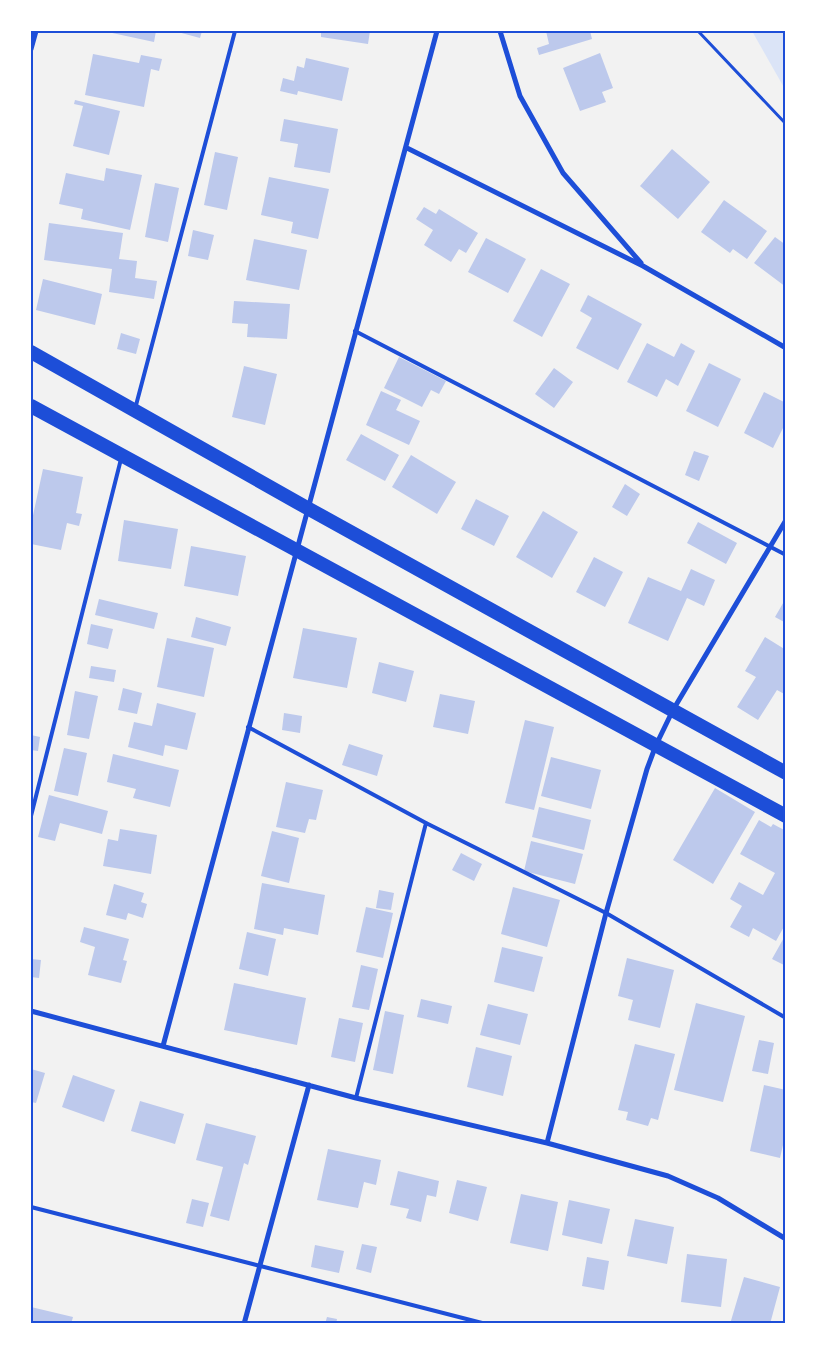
<svg xmlns="http://www.w3.org/2000/svg" width="817" height="1355" viewBox="0 0 817 1355" font-family="'Playfair Display',serif">
	<rect width="100%" height="100%" fill="#f2f2f2"/>
	<path fill="#dbe4f7" d="M752,31H786V91Z"/>
	<path fill="#bdc9ec" d="M103,31H156L154,42Z
		M174,31H202L200,38Z
		M321,31H370L368,44L321,37Z
		M546,31H590L592,39L539,55L537,48L549,44Z
		M600,53L613,88L602,92L606,102L580,111L563,68Z
		M93,54L139,63L141,55L162,59L159,71L151,69L144,107L85,95Z
		M306,58L349,68L342,101L298,91L297,95L280,91L283,78L294,81L297,66L304,68Z
		M75,100L120,111L109,155L73,146L83,106L74,104Z
		M284,119L338,129L330,173L294,167L298,144L280,141Z
		M672,149L710,182L678,219L640,186Z
		M215,152L238,157L227,210L204,205Z
		M106,168L142,175L130,230L81,219L83,209L59,204L66,173L104,181Z
		M269,177L329,189L318,239L291,233L293,222L261,215Z
		M155,183L179,188L168,242L145,237Z
		M724,200L767,231L747,259L733,249L730,253L701,232Z
		M424,207L436,214L439,209L478,233L466,253L459,249L451,262L424,245L433,230L416,219Z
		M49,223L123,233L119,259L137,261L135,278L157,281L154,299L109,292L112,269L44,260Z
		M193,230L214,235L208,260L188,256Z
		M775,237L786,245V287L754,263Z
		M486,238L526,259L508,293L468,272Z
		M254,239L307,250L299,290L246,280Z
		M541,269L570,284L542,337L513,321Z
		M43,279L102,294L95,325L36,310Z
		M588,295L642,324L618,370L576,348L592,318L580,311Z
		M234,301L290,304L287,339L247,337L248,324L232,323Z
		M121,333L140,339L136,354L117,349Z
		M647,343L674,357L681,343L695,351L678,386L666,379L657,397L627,382Z
		M399,357L446,381L439,394L431,390L422,407L384,388Z
		M709,363L741,379L718,427L686,411Z
		M244,366L277,374L265,425L232,417Z
		M554,368L573,382L554,408L535,394Z
		M381,391L401,400L396,410L420,421L409,445L366,425Z
		M764,392L786,403V422L773,448L744,433Z
		M361,434L399,455L385,481L346,460Z
		M694,451L709,456L699,481L685,475Z
		M411,455L456,482L437,514L392,487Z
		M43,469L83,477L76,513L82,514L79,526L67,523L61,550L31,544V520H32Z
		M625,484L640,494L627,516L612,507Z
		M476,499L509,516L494,546L461,529Z
		M543,511L578,532L552,578L516,557Z
		M124,520L178,529L171,569L118,561Z
		M698,522L737,543L726,564L687,543Z
		M191,546L246,556L238,596L184,586Z
		M594,557L623,572L605,607L576,592Z
		M691,569L715,580L704,606L687,598L668,641L628,623L648,577L681,591Z
		M786,598V623L775,617Z
		M99,599L158,613L154,629L95,615Z
		M196,617L231,627L226,646L191,637Z
		M91,624L113,629L108,649L87,644Z
		M303,628L357,638L347,688L293,678Z
		M765,637L786,650V695L777,690L758,720L737,707L756,677L745,671Z
		M167,638L214,648L204,697L157,687Z
		M379,662L414,671L406,702L372,693Z
		M91,666L116,670L114,682L89,678Z
		M123,688L142,693L137,714L118,710Z
		M75,691L98,696L89,739L67,735Z
		M440,694L475,701L468,734L433,727Z
		M157,703L196,713L187,750L165,745L163,756L128,747L134,722L152,726Z
		M284,713L302,716L300,733L282,730Z
		M525,720L554,727L534,810L505,803Z
		M31,735L40,737L38,751L31,750Z
		M349,744L383,755L377,776L342,765Z
		M64,748L87,753L78,796L54,791Z
		M113,754L179,770L170,807L133,798L136,789L107,782Z
		M551,757L601,770L591,809L541,796Z
		M286,782L323,790L316,820L309,819L305,833L276,827Z
		M715,788L755,812L713,884L673,860Z
		M49,795L108,811L102,834L60,823L55,841L38,837Z
		M539,807L591,820L584,850L532,837Z
		M759,820L771,827L773,824L786,831V923L776,941L753,928L749,937L730,927L742,906L730,899L739,882L763,895L775,873L740,854Z
		M120,829L157,835L151,874L103,866L108,839L118,841Z
		M272,831L299,838L289,883L261,876Z
		M531,841L583,854L575,884L524,871Z
		M461,853L482,864L474,881L452,870Z
		M262,883L325,895L318,935L284,928L283,935L254,929Z
		M114,884L144,893L141,902L147,904L143,918L128,913L126,920L106,915Z
		M513,887L560,900L547,947L501,934Z
		M379,890L394,893L391,910L376,908Z
		M366,907L393,913L383,958L356,952Z
		M84,927L129,939L123,960L127,961L121,983L88,975L95,947L80,942Z
		M247,932L276,939L268,976L239,969Z
		M786,934V966L772,959Z
		M502,947L543,957L534,992L494,982Z
		M627,958L674,970L660,1028L628,1020L633,1000L618,996Z
		M31,959L41,960L39,978L31,977Z
		M361,965L378,969L369,1010L352,1007Z
		M234,983L306,998L297,1045L224,1030Z
		M421,999L452,1006L448,1024L417,1017Z
		M696,1003L745,1016L723,1102L674,1090Z
		M488,1004L528,1014L520,1045L480,1035Z
		M385,1011L404,1015L393,1074L373,1070Z
		M339,1018L363,1023L355,1062L331,1057Z
		M759,1040L774,1043L768,1074L752,1071Z
		M635,1044L675,1054L658,1120L651,1118L648,1126L626,1120L628,1112L618,1110Z
		M476,1047L512,1056L503,1096L467,1087Z
		M31,1069L45,1073L36,1103L31,1102Z
		M73,1075L115,1090L104,1122L62,1107Z
		M764,1085L786,1090V1132L780,1158L750,1151Z
		M140,1101L184,1114L175,1144L131,1131Z
		M206,1123L256,1136L248,1165L244,1163L229,1221L210,1216L223,1167L196,1160Z
		M328,1149L381,1160L376,1185L364,1182L358,1208L317,1200Z
		M398,1171L439,1181L436,1197L427,1195L421,1222L406,1218L409,1209L390,1205Z
		M457,1180L487,1187L478,1221L449,1213Z
		M521,1194L558,1202L548,1251L510,1243Z
		M192,1199L209,1203L203,1227L186,1223Z
		M569,1200L610,1209L602,1244L562,1235Z
		M635,1219L674,1227L667,1264L627,1256Z
		M362,1244L377,1247L371,1273L356,1269Z
		M315,1245L344,1251L339,1273L311,1267Z
		M687,1254L727,1259L721,1307L681,1302Z
		M587,1257L609,1261L604,1290L582,1286Z
		M744,1277L780,1287L770,1324H730Z
		M31,1307L73,1317L71,1324H31Z
		M327,1317L337,1319L336,1324H325Z"/>
	<g fill="none" stroke-linecap="round" stroke-linejoin="round">
		<path stroke="#1d4ed8" stroke-width="3" d="M698,31L786,124"/>
		<path stroke="#1d4ed8" stroke-width="4" d="M355,331L786,555
			M135,409L235,31
			M248,727L426,823L606,913L786,1018
			M31,816L121,459
			M356,1098L426,823
			M31,1207L486,1324"/>
		<path stroke="#1d4ed8" stroke-width="5" d="M500,31L520,96L563,173L641,263
			M31,49L36,31
			M407,148L643,266L786,348
			M31,1011L356,1098L547,1143L668,1176L718,1198L786,1239
			M163,1046L437,31
			M547,1143L606,913L647,769L656,745L673,710L786,520
			M244,1324L309,1085"/>
		<path stroke="#1d4ed8" stroke-width="14" d="M31,352L309,509L786,773
			M31,406L786,816"/>
	</g>
	<rect width="817" height="1355" fill="none" stroke="#ffffff" stroke-width="65"/>
	<rect x="32" y="32" width="752" height="1290" fill="none" stroke="#1d4ed8" stroke-width="2"/>
</svg>
